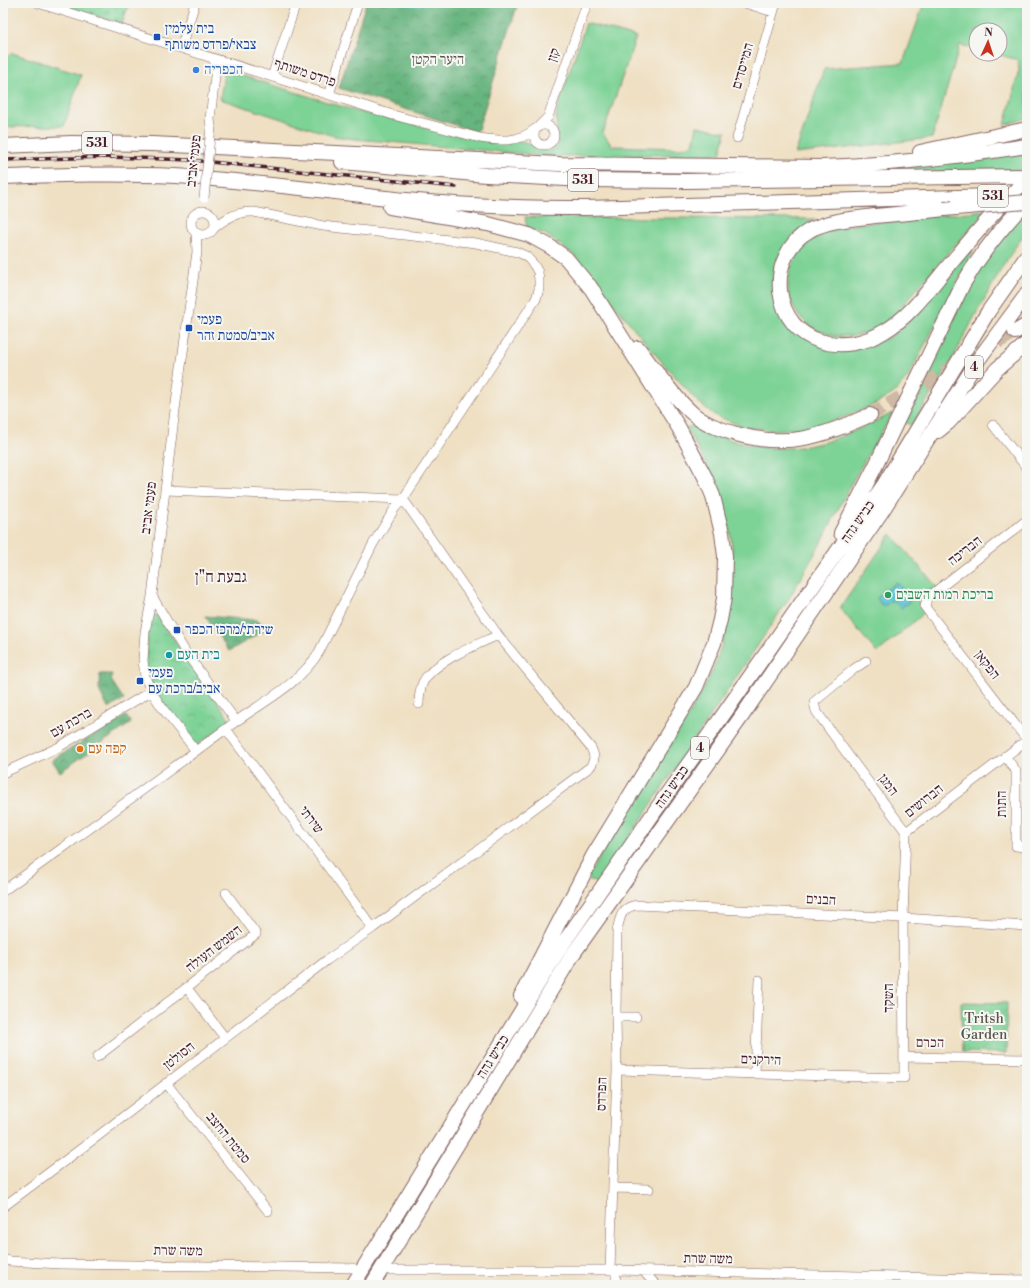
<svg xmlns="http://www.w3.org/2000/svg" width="1030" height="1288" viewBox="0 0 1030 1288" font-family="'Libre Bodoni','Frank Ruhl Libre',serif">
	<defs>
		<pattern id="forest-crowns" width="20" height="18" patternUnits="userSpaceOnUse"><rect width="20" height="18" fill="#66b47e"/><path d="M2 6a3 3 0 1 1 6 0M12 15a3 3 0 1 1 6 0" fill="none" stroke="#569267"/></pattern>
		<pattern id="cemetery-stones" width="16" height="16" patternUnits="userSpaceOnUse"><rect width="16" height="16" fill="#7dd295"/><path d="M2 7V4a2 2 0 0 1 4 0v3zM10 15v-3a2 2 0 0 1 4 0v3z" fill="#6eb481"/></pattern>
		<pattern id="park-crowns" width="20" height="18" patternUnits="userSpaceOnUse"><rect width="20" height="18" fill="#7dd295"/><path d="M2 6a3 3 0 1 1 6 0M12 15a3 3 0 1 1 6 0" fill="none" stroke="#6eb481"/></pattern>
		<pattern id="water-waves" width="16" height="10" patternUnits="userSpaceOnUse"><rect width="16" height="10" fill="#5ec8d9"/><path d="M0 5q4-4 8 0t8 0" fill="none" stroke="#53abba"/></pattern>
	</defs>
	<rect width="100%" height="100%" fill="#f6f6f2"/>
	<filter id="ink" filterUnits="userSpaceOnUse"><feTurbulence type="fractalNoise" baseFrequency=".025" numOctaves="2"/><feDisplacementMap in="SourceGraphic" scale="8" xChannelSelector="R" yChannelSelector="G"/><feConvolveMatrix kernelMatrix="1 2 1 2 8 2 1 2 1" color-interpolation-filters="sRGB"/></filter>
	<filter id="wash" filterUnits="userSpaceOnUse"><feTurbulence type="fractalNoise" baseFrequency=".012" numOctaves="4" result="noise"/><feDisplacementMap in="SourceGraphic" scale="16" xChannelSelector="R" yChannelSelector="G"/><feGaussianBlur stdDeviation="0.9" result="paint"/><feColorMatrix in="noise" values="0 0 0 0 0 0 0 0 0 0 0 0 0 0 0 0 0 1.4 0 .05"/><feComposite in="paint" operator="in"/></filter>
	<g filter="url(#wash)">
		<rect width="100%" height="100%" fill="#efe0c3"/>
		<path fill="#7dd295" stroke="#647860" d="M924,3H1023L1027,4V118L1005,125L1019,70L1018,60L996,54H1000V30H976V49L960,45L932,138L795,154L824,69L903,63Z
			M586,23L636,37L603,133L612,146L682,148L693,144L697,126L726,132L720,154L548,156L355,139L334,136L220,99L224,74L230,72L356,111L491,142L521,141L532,144L541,150H553L558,144L556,119L557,109Z
			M12,53L81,75L64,126L3,127V61Z
			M1027,151V165L1018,171L859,172Z
			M987,210C966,233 946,255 926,278C915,291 898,313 884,323C875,329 861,336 850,336C810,338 778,308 791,267C797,251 809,240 824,233C835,228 847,226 859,224Z
			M1023,210L1027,212V229L1003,266L977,312L952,360L912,425L902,422L942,340L977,272Z
			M525,217L816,219L797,232L777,262L773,279V294L777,306L794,331L875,343L890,337L919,311L965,250L973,252L908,377L894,393L876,404L839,419L805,428L770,430L745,427L716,416L697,401L655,354L573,254L545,234L527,228Z
			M893,413L852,482L822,541L788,600L598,884L587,878C608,844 628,810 649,777C674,738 707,692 721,647C728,624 731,599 732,576C732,562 733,547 730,533C724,495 705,461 686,428L698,424C737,450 789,455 834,439C854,432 873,422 893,413Z
			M891,534L937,587L918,603L924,613L877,653L840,608Z"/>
		<path fill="url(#forest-crowns)" stroke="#586a54" d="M366,3H518L477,132L339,88Z
			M205,616L256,620L261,622L265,630L229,651Z
			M100,674H112L111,680L124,700L108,708L99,690Z
			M126,716L131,723L60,772L52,760Z"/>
		<path fill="url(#cemetery-stones)" stroke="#647860" d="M55,3H129L122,24Z"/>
		<path fill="url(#park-crowns)" stroke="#647860" d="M154,615L158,616L231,721L195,747C181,727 152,693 147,671C144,655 148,634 150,618Z
			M961,1002L1007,1003L1006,1053L962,1052Z"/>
		<path fill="url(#water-waves)" stroke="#547482" d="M897,582L911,600L901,608L893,599L883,607L877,598Z"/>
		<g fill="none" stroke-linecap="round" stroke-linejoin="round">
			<path stroke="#5ec8d9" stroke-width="2" d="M397,3L416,5L428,3"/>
		</g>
	</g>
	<g filter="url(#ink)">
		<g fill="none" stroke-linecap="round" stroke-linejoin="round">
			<path stroke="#ceb9a5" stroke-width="14" stroke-dasharray="14 7" stroke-linecap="butt" d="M870,415L1015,332"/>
			<g stroke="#846360" stroke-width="10">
				<path id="minor" d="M38,3L393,115L480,138C500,141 519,143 535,129
					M745,3L773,12
					M181,48L195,3
					M272,77L296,3
					M329,95L358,3
					M534 135a10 10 0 1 1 20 0a10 10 0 1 1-20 0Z
					M539,126L548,117L587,3
					M211,127L210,119L216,68V64L212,58
					M737,138L776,3
					M191 223a12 12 0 1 1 24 0a12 12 0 1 1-24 0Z
					M993,425L1027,468
					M165,490L403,499
					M152,596L186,653L236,721
					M866,661L854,669L814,702L816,711L848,755L906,832
					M419,704C419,697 420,689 423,682C434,661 477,645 498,635
					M226,729L373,928
					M1027,740L925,607L927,598L1027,520
					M196,751L163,709L151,691L145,677L143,660L145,632L152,596L175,410L197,252L196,232
					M1005,756L1016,771V846L1024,847
					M3,773L59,747L151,691
					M3,891C79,836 156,781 231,725C261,703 299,685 319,652L373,544L395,508L403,499L524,317L536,299L539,289V280L538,272L534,265L526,256L517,252L476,243L323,226L254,212C237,211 223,219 211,231
					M187,988L225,1038
					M616,1017H636
					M97,1057L256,934L226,893
					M904,1057L1027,1059
					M617,1070L904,1078L903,918L906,832L1027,740
					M755,1074L759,980
					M166,1083L268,1211
					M614,1188L649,1189
					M3,1207L98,1136L327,960L373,928L590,767C595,760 595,756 591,748L498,635L403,499
					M3,1259L9,1261L60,1264L353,1268
					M389,1270H616L1027,1280
					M610,1270L617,1070L616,1017L617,931C620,917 621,907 637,905L903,918L1027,926
					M643,1271L656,1285
					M616,1285V1270"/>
			</g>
			<g stroke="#846360" stroke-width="16">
				<path id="highway" d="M3,146L71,143L152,144L559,164L822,167C891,165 959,156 1027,146
					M920,152L1027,129
					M342,162L486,175L585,180L686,181L1027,176
					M3,177C60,175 118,173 175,176C252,181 329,192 406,200C467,206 527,208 587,208L958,197
					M390,207L488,224L529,235L549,246L566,258L594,292
					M944,209C921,212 898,214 875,216C853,219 830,220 810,230C799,236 791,245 786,256C780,267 779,279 780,291C787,345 844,357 885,331C907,318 924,296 940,276C968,243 995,209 1027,179
					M1015,332L1027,325
					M638,348C655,370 671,394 692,413C705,424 720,429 736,434C789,449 822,436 870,415
					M938,431L949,422L997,369L1027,343
					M841,533L875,467L963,284C981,253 1002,227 1027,201
					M521,996L593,856L696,687L714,643L720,620L724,598L725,556L722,533L713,496L705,477L679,428L589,285
					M353,1285L560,948L662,801L721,718L883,486L988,312L1027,256
					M372,1285L573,954L742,716L882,511L978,360L1027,294"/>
			</g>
			<use href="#minor" stroke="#fff" stroke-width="9"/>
			<use href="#highway" stroke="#fff" stroke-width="14"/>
			<g stroke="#4a1f2b" stroke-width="3.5">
				<path id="rail" d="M3,160L109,157L191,160L456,187"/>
			</g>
			<use href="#rail" stroke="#f6f6f2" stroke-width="2" stroke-dasharray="6" stroke-linecap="butt"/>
			<g stroke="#846360" stroke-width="10" stroke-linecap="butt">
				<path id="minor-bridge" d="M204,198L211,127"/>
			</g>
			<g stroke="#846360" stroke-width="16" stroke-linecap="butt">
				<path id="highway-bridge" d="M958,197L992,196
					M944,209L1027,202"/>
			</g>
			<use href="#minor-bridge" stroke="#fff" stroke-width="9"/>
			<use href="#highway-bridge" stroke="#fff" stroke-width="14"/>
		</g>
	</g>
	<g fill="#1a4fb4" stroke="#f6f6f2" stroke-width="1.5">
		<rect x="153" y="33" width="8" height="8" rx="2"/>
		<rect x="185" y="324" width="8" height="8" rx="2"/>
		<rect x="173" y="626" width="8" height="8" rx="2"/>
		<rect x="136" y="677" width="8" height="8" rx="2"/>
	</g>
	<circle fill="#3f7fe0" stroke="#f6f6f2" stroke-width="1.5" cx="196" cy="70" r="4"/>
	<circle fill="#2e9e5b" stroke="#f6f6f2" stroke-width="1.5" cx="888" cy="595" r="4"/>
	<circle fill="#0f9aa8" stroke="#f6f6f2" stroke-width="1.5" cx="169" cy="655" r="4"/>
	<circle fill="#e8710a" stroke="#f6f6f2" stroke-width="1.5" cx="80" cy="749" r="4"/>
	<g text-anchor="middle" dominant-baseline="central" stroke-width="4" stroke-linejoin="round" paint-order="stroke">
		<g fill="#f6f6f2" stroke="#7e6067" stroke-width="1">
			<rect x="82" y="132" width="30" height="22" rx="3"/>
			<rect x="568" y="169" width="30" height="22" rx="3"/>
			<rect x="978" y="185" width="30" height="22" rx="3"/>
			<rect x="965" y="356" width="18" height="22" rx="3"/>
			<rect x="691" y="737" width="18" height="22" rx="3"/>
		</g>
		<g font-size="13" font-weight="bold" fill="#4a1f2b">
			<text x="97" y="143">531</text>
			<text x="583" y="180">531</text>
			<text x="993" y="196">531</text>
			<text x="974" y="367">4</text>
			<text x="700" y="748">4</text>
		</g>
		<g font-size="14" fill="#164399" stroke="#f6f6f2" text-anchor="start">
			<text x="165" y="29">בית עלמין<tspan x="165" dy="16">צבאי/פרדס משותף</tspan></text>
			<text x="197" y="320">פעמי<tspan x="197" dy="16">אביב/סמטת זהר</tspan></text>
			<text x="185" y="630">שירתי/מרכז הכפר</text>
			<text x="148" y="673">פעמי<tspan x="148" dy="16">אביב/ברכת עם</tspan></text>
		</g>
		<g font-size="14" fill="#4a1f2b" stroke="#f6f6f2">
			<text transform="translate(554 55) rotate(-71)">קזן</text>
			<text transform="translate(743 66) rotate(-74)">המייסדים</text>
			<text transform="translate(305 73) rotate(18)">פרדס משותף</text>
			<text transform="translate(194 161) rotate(-84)">פעמי אביב</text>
			<text transform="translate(149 508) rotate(-83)">פעמי אביב</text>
			<text transform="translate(858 522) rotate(-55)">כביש גהה</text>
			<text transform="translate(965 551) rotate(-38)">הבריכה</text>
			<text transform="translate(987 665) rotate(53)">הפקאן</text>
			<text transform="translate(71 723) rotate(-30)">ברכת עם</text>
			<text transform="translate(888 785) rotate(53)">המגן</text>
			<text transform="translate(672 787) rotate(-55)">כביש גהה</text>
			<text transform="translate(924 801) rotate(-38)">הברושים</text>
			<text transform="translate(1002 804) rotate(-90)">התות</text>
			<text transform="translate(311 820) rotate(53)">שירתי</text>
			<text transform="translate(821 900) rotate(3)">הבנים</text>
			<text transform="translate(214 949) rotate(-38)">השמש העולה</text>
			<text transform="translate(889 998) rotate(-90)">השקד</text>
			<text transform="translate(930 1043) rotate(1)">הכרם</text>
			<text transform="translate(179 1056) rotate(-38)">הסולטן</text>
			<text transform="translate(493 1057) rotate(-58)">כביש גהה</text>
			<text transform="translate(761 1060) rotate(2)">הירקנים</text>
			<text transform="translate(602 1094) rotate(-88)">הפרדס</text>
			<text transform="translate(228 1138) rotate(51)">סמטת החצב</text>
			<text transform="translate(178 1251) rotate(1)">משה שרת</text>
			<text transform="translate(708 1259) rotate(1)">משה שרת</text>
		</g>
		<g font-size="14" fill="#59554b" stroke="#f6f6f2">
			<text x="438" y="60">היער הקטן</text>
			<text x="984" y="1019">Tritsh<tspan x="984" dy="16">Garden</tspan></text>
		</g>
		<g font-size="14" fill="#366cbe" stroke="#f6f6f2" text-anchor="start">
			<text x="204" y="70">הכפריה</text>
		</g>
		<g font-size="14" fill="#27864d" stroke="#f6f6f2" text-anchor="start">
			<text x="896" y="595">בריכת רמות השבים</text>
		</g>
		<g font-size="14" fill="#0d838f" stroke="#f6f6f2" text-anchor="start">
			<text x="177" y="655">בית העם</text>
		</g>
		<g font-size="14" fill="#c56008" stroke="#f6f6f2" text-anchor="start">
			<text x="88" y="749">קפה עם</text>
		</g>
		<g font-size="16" fill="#4a1f2b" stroke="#f6f6f2">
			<text x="221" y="577">גבעת ח"ן</text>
		</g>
	</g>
	<rect width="1030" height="1288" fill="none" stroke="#f6f6f2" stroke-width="16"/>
	<g transform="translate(988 42) rotate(3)"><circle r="19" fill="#f6f6f2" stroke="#b1a0a2"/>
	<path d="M0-3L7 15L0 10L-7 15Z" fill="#c8321e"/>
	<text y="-6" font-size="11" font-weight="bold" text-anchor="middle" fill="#4a1f2b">N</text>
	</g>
</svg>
